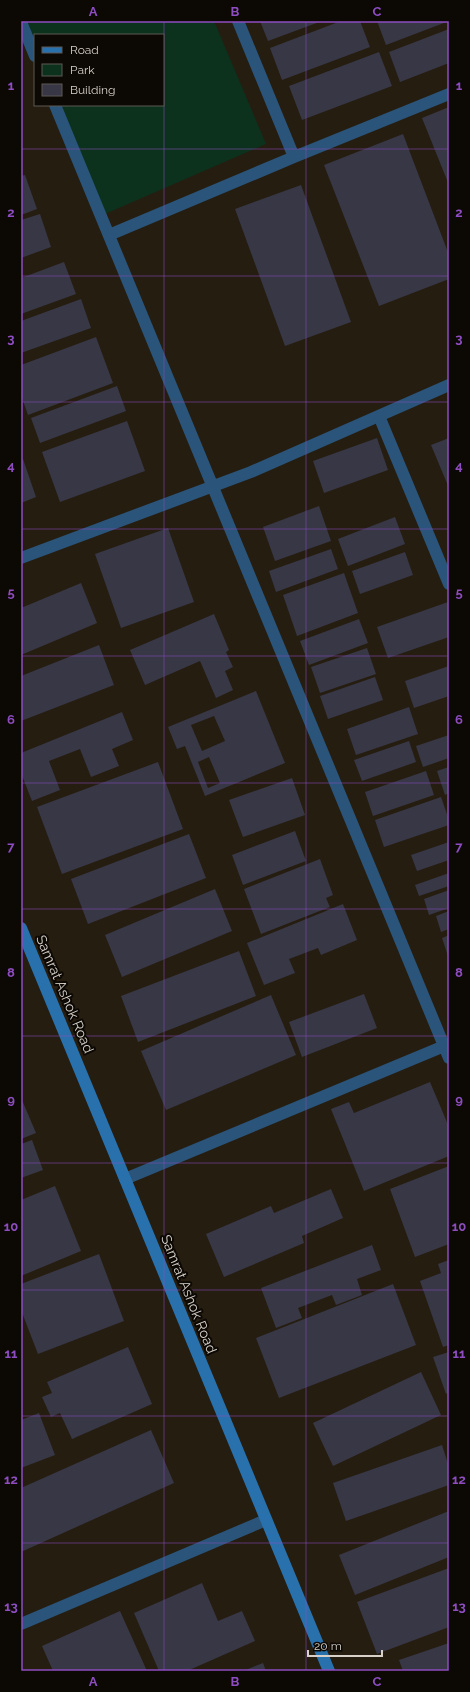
<svg xmlns="http://www.w3.org/2000/svg" width="470" height="1692" viewBox="0 0 470 1692" font-family="Raleway,sans-serif">
	<rect width="100%" height="100%" fill="#261d11"/>
	<path fill="#0c321e" d="M23,21H214L266,144L105,214L58,105H163V35H35V50Z"/>
	<path fill="#373745" fill-rule="evenodd" d="M260,21H322L268,41Z
		M341,21H360L370,47L282,80L270,48Z
		M377,21H449L386,45Z
		M449,29V63L400,82L389,52Z
		M379,52L392,86L302,120L289,86Z
		M449,107V185L422,118Z
		M403,134L449,255V279L379,306L324,165Z
		M25,175L37,209L21,215V176Z
		M301,185L351,322L285,346L235,209Z
		M40,214L51,247L21,258V220Z
		M64,262L76,294L21,314V278Z
		M81,299L91,328L21,353V321Z
		M96,337L113,383L28,415L21,395V365Z
		M117,386L126,411L40,443L31,418Z
		M127,421L145,471L60,502L42,452Z
		M377,438L388,470L324,493L313,461Z
		M449,438V488L431,445Z
		M23,459L36,497L21,503V460Z
		M319,506L331,541L275,561L263,527Z
		M395,517L405,544L348,566L338,539Z
		M168,528L194,602L121,628L95,554Z
		M331,549L338,569L276,592L269,571Z
		M405,552L413,575L360,594L352,571Z
		M344,573L358,613L297,636L283,595Z
		M81,583L97,623L21,655V608Z
		M448,602L449,637L388,658L377,627Z
		M214,614L229,650L226,652L233,667L225,671L233,690L216,698L200,661L145,685L130,650Z
		M359,619L368,643L309,665L300,641Z
		M99,645L114,685L21,721V676Z
		M367,648L376,674L320,693L311,667Z
		M449,666V696L414,708L405,681Z
		M375,677L383,700L328,719L320,696Z
		M256,691L285,763L205,796L185,746L177,749L168,727ZM214,716L225,741L202,751L191,725ZM209,757L220,783L208,788L198,762Z
		M409,707L418,734L356,755L347,729Z
		M122,712L133,740L112,749L119,766L91,777L80,749L49,761L60,790L32,801L21,773V753Z
		M449,735V758L423,767L416,746Z
		M409,741L416,762L362,781L354,760Z
		M158,762L183,829L62,874L37,807Z
		M449,767V793L445,795L437,771Z
		M426,771L434,795L373,816L365,792Z
		M292,778L305,815L243,837L229,800Z
		M441,797L449,820V825L384,847L375,820Z
		M295,831L306,861L243,885L232,855Z
		M189,834L206,878L88,924L71,879Z
		M449,842V860L417,871L411,855Z
		M320,859L333,895L326,898L330,907L261,934L244,889Z
		M449,873V886L419,896L415,885Z
		M215,889L232,931L122,977L105,935Z
		M449,890V908L429,915L424,899Z
		M343,904L357,940L321,955L318,948L289,959L295,973L264,985L247,943Z
		M449,911V929L441,932L436,916Z
		M449,935V959L442,938Z
		M239,951L256,996L138,1042L121,996Z
		M364,994L377,1028L302,1057L289,1022Z
		M271,995L296,1055L166,1110L141,1051Z
		M430,1082L449,1127V1156L364,1191L331,1109L349,1102L354,1113Z
		M21,1100H22L36,1133L21,1139Z
		M32,1140L43,1170L21,1178V1144Z
		M449,1166V1244L415,1257L390,1189Z
		M55,1186L81,1251L21,1276V1200Z
		M331,1189L343,1218L302,1236L304,1243L224,1277L206,1234L271,1206L274,1213Z
		M372,1245L381,1270L357,1279L362,1295L336,1305L332,1295L298,1308L302,1318L276,1328L261,1288Z
		M99,1254L124,1321L38,1354L21,1310V1284Z
		M449,1260V1345L443,1347L420,1281L441,1273L438,1264Z
		M393,1284L416,1345L279,1398L256,1338Z
		M128,1347L152,1404L72,1439L60,1413L51,1417L42,1397L52,1393L47,1382Z
		M449,1352V1392L446,1394L433,1357Z
		M421,1372L441,1415L333,1466L313,1423Z
		M39,1413L55,1455L21,1468V1420Z
		M151,1430L174,1483L21,1552V1488Z
		M442,1445L449,1467V1485L346,1521L333,1483Z
		M449,1511V1557L355,1595L339,1555Z
		M449,1568V1627L377,1654L357,1602Z
		M202,1583L218,1621L242,1611L255,1641L187,1671H159L134,1613Z
		M120,1611L147,1671H53L42,1646Z
		M449,1643V1671H403L399,1660Z
		M263,1663L266,1671H243Z"/>
	<g fill="none" stroke-linecap="round" stroke-linejoin="round">
		<path stroke="#2a5479" stroke-width="12" d="M238,21L294,157
			M21,22L35,56
			M55,105L449,1058
			M109,235L294,157L449,94
			M379,416L449,584
			M21,558L251,472L449,385
			M125,1179L449,1044
			M21,1624L266,1520"/>
		<path stroke="#2871ad" stroke-width="12" d="M21,928L329,1671"/>
	</g>
	<path fill="none" stroke="#8d4dc1" stroke-width="1" stroke-opacity="0.55" d="M164,21V1671M306,21V1671M21,149H449M21,276H449M21,402H449M21,529H449M21,656H449M21,783H449M21,909H449M21,1036H449M21,1163H449M21,1290H449M21,1416H449M21,1543H449"/>
	<g text-anchor="middle" dominant-baseline="central" stroke-width="4" stroke-linejoin="round" paint-order="stroke">
		<g font-size="14" fill="#d7d1c9" stroke="#0c0804">
			<text transform="translate(65 994) rotate(67)">Samrat Ashok Road</text>
			<text transform="translate(189 1294) rotate(68)">Samrat Ashok Road</text>
		</g>
	</g>
	<rect width="470" height="1692" fill="none" stroke="#0c0804" stroke-width="44"/>
	<rect x="34" y="34" width="130" height="72" fill="#0c0804" stroke="#5d5853"/>
	<rect x="42" y="47" width="20" height="6" fill="#2871ad" stroke="#5d5853"/>
	<text x="70" y="54" font-size="12" fill="#d7d1c9">Road</text>
	<rect x="42" y="64" width="20" height="12" fill="#0c321e" stroke="#5d5853"/>
	<text x="70" y="74" font-size="12" fill="#d7d1c9">Park</text>
	<rect x="42" y="84" width="20" height="12" fill="#373745" stroke="#5d5853"/>
	<text x="70" y="94" font-size="12" fill="#d7d1c9">Building</text>
	<path d="M308 1650v6h74v-6" fill="none" stroke="#d7d1c9" stroke-width="2"/>
	<text x="314" y="1650" font-size="12" fill="#d7d1c9" stroke="#0c0804" stroke-width="3" paint-order="stroke">20 m</text>
	<rect x="22" y="22" width="426" height="1648" fill="none" stroke="#8d4dc1" stroke-width="1.5"/>
	<g font-size="13" text-anchor="middle" font-weight="bold" fill="#8d4dc1">
		<text x="93" y="16">A</text>
		<text x="235" y="16">B</text>
		<text x="377" y="16">C</text>
		<text x="11" y="90">1</text>
		<text x="459" y="90">1</text>
		<text x="11" y="217">2</text>
		<text x="459" y="217">2</text>
		<text x="11" y="343">3</text>
		<text x="459" y="343">3</text>
		<text x="11" y="470">4</text>
		<text x="459" y="470">4</text>
		<text x="11" y="597">5</text>
		<text x="459" y="597">5</text>
		<text x="11" y="724">6</text>
		<text x="459" y="724">6</text>
		<text x="11" y="851">7</text>
		<text x="459" y="851">7</text>
		<text x="11" y="977">8</text>
		<text x="459" y="977">8</text>
		<text x="11" y="1104">9</text>
		<text x="459" y="1104">9</text>
		<text x="11" y="1231">10</text>
		<text x="459" y="1231">10</text>
		<text x="11" y="1358">11</text>
		<text x="459" y="1358">11</text>
		<text x="11" y="1484">12</text>
		<text x="459" y="1484">12</text>
		<text x="11" y="1611">13</text>
		<text x="459" y="1611">13</text>
		<text x="93" y="1686">A</text>
		<text x="235" y="1686">B</text>
		<text x="377" y="1686">C</text>
	</g>
</svg>
